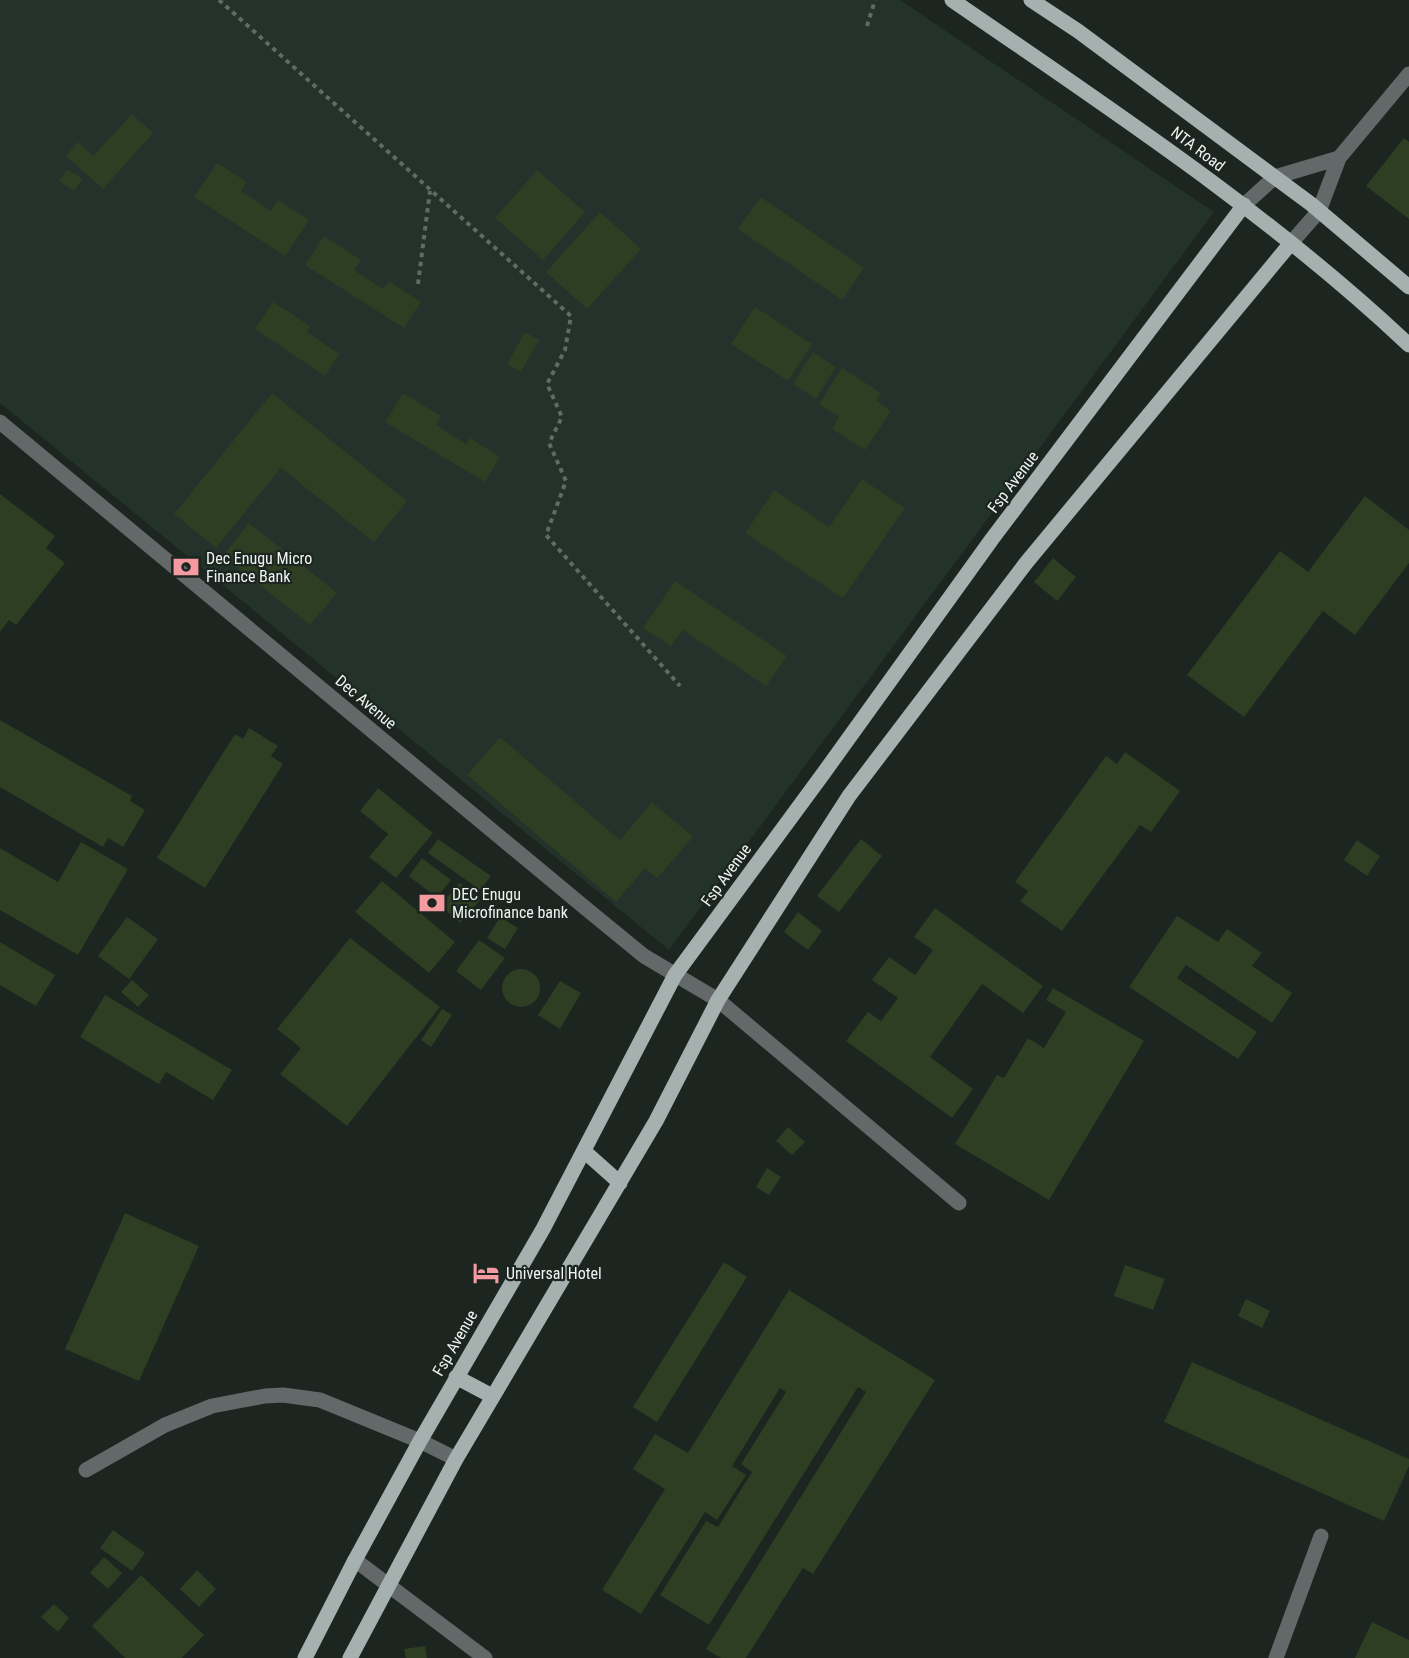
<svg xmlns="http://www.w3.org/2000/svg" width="1409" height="1658" viewBox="0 0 1409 1658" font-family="'Roboto Condensed',sans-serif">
	<rect width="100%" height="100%" fill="#1c2520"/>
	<path fill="#23322b" d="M0,0H900L1214,212L669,950L0,403Z"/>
	<path fill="#2d3e22" d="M132,114L153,133L103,189L66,156L78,142L93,156Z
		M1404,138L1409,142V219L1366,186Z
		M217,163L247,182L241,191L271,211L278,200L309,220L285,256L194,197Z
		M67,169L83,179L74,191L59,181Z
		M537,170L585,212L543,260L495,218Z
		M761,197L864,268L842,300L738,229Z
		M600,212L641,249L587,309L546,272Z
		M324,236L361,260L354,270L383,289L389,281L421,302L404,328L305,265Z
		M273,302L310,326L307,332L339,354L325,376L255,329Z
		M755,307L812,344L788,381L731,344Z
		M525,332L539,340L521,372L507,364Z
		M813,352L836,367L816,399L793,384Z
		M842,368L881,393L876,401L891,411L865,450L832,429L839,417L819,404Z
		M272,393L407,501L374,542L281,468L216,548L174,514Z
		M403,393L441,416L436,425L466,444L470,438L500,457L485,482L385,422Z
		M862,479L905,508L843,598L745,533L774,490L829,527Z
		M0,494L55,536L46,548L65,563L16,625L9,620L0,632Z
		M1365,496L1409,530V563L1355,635L1323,611L1244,717L1187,675L1280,551L1308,572Z
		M249,523L337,593L310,625L223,556Z
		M1053,558L1076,577L1057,601L1034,582Z
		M675,581L787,656L766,686L683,630L671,646L643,628Z
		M0,720L132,796L130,801L145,810L123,847L108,838L103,847L0,787Z
		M249,728L278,746L271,756L283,764L205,888L157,858L235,734L243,739Z
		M500,737L620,840L652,802L693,837L657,878L645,868L616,902L467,775Z
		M1125,752L1180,791L1151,832L1140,825L1062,931L1020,901L1028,891L1015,882L1106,756L1117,764Z
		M378,788L433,833L396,878L369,857L388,834L360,811Z
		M438,839L491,876L480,890L428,853Z
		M861,839L882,856L839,912L817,896Z
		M1357,840L1380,856L1367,876L1344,860Z
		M81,842L128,869L78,955L0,910V848L58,882Z
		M422,858L451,880L437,898L409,876Z
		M382,881L455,942L429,973L355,912Z
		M460,883L480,900L460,923L440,905Z
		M935,908L1043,986L1023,1013L982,984L930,1057L973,1089L952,1118L846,1041L868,1012L881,1021L898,998L872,980L889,957L915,975L933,950L914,937Z
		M798,912L822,931L808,950L784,932Z
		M1177,916L1218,942L1227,929L1262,953L1252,966L1292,993L1272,1023L1186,965L1177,978L1257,1032L1238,1059L1129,987Z
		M127,917L158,939L129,979L98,956Z
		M500,917L518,928L505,949L487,938Z
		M350,938L440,1007L347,1126L280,1074L301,1048L277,1029Z
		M479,940L505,958L481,990L456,971Z
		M0,942L55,975L36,1006L0,985Z
		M502 988a19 19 0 1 1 38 0a19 19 0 1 1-38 0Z
		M132,980L149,995L138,1007L121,992Z
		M560,981L581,993L560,1029L538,1015Z
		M1053,988L1144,1041L1049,1200L955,1144L997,1075L1004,1078L1028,1038L1044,1048L1066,1012L1046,1000Z
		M105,995L232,1070L213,1100L166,1072L159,1084L80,1037Z
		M442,1009L452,1015L431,1047L421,1040Z
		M788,1127L805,1142L792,1155L776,1141Z
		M767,1168L781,1177L769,1195L756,1187Z
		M125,1213L199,1246L139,1381L65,1349Z
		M724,1262L747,1277L657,1422L633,1407Z
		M1125,1265L1165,1279L1153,1310L1114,1296Z
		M789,1290L935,1380L813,1574L803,1568L746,1658H721L706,1649L866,1392L858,1387L709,1625L660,1595L706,1521L718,1527L752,1472L741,1464L786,1392L780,1388L732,1466L746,1475L717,1520L705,1512L641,1614L602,1590L665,1489L633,1469L655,1434L688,1453Z
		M1246,1299L1270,1311L1262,1328L1238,1316Z
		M1192,1362L1409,1459V1466L1384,1521L1164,1422Z
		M113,1530L145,1553L132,1571L100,1548Z
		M104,1557L122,1573L108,1589L90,1573Z
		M197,1570L216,1589L199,1607L180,1589Z
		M141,1575L204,1635L182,1658H125L92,1626Z
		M54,1604L69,1618L58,1632L41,1617Z
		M1372,1622L1409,1640V1658H1355Z
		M425,1646L427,1658H406L404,1649Z"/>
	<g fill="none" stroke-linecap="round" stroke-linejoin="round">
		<path stroke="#626a66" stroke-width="4" stroke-dasharray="4.5 4.5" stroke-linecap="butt" d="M219,0L571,316L565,350L547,384L562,417L549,443L566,481L546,535L680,686
			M867,26L875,0
			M418,284L430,191"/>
		<path stroke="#636969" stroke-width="15" d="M1244,205L1275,177L1339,158
			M1291,243L1319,211L1339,158L1409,74
			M0,422L589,911L644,956L718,1000L959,1203
			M86,1470L165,1425L212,1406L265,1396L283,1395L320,1400L420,1441L456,1459
			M355,1560L485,1658
			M1276,1658L1321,1536"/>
		<path stroke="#a5b0af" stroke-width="15" d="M952,0C1109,108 1270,214 1409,345
			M1031,0L1078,31L1311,204L1409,287
			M584,1151L620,1183
			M456,1377L492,1396
			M305,1658L355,1560L420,1441L543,1229L675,975L823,774L992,539L1244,205
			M350,1658L456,1459L656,1121L718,1000L849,796L1026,563L1291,243"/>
	</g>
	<defs>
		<g id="bank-bare" transform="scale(2.07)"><path d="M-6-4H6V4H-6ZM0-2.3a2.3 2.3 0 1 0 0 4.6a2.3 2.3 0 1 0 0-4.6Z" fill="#f49aa0" stroke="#1c2520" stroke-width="2.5" paint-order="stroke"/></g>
		<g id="hotel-bare" transform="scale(2.07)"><path d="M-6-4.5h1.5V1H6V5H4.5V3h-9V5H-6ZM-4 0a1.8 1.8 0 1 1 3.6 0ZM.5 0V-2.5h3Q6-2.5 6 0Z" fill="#f49aa0" stroke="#1c2520" stroke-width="2.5" paint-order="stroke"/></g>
	</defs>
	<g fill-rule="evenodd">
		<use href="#bank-bare" x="186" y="567"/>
		<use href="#bank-bare" x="432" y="903"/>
		<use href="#hotel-bare" x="486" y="1273"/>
	</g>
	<g text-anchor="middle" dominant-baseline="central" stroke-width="4.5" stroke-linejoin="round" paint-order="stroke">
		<g font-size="16" fill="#eef4f1" stroke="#1c2520">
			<text transform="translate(1198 149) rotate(37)">NTA Road</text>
			<text transform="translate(1013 482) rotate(-53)">Fsp Avenue</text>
			<text transform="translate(366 702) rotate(40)">Dec Avenue</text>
			<text transform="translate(726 875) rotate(-54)">Fsp Avenue</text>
			<text transform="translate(455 1343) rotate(-60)">Fsp Avenue</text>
		</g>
		<g font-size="16" fill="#eef4f1" stroke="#1c2520" text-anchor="start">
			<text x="206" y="558">Dec Enugu Micro<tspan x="206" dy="18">Finance Bank</tspan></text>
			<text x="452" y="894">DEC Enugu<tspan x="452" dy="18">Microfinance bank</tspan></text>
			<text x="506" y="1273">Universal Hotel</text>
		</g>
	</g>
</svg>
